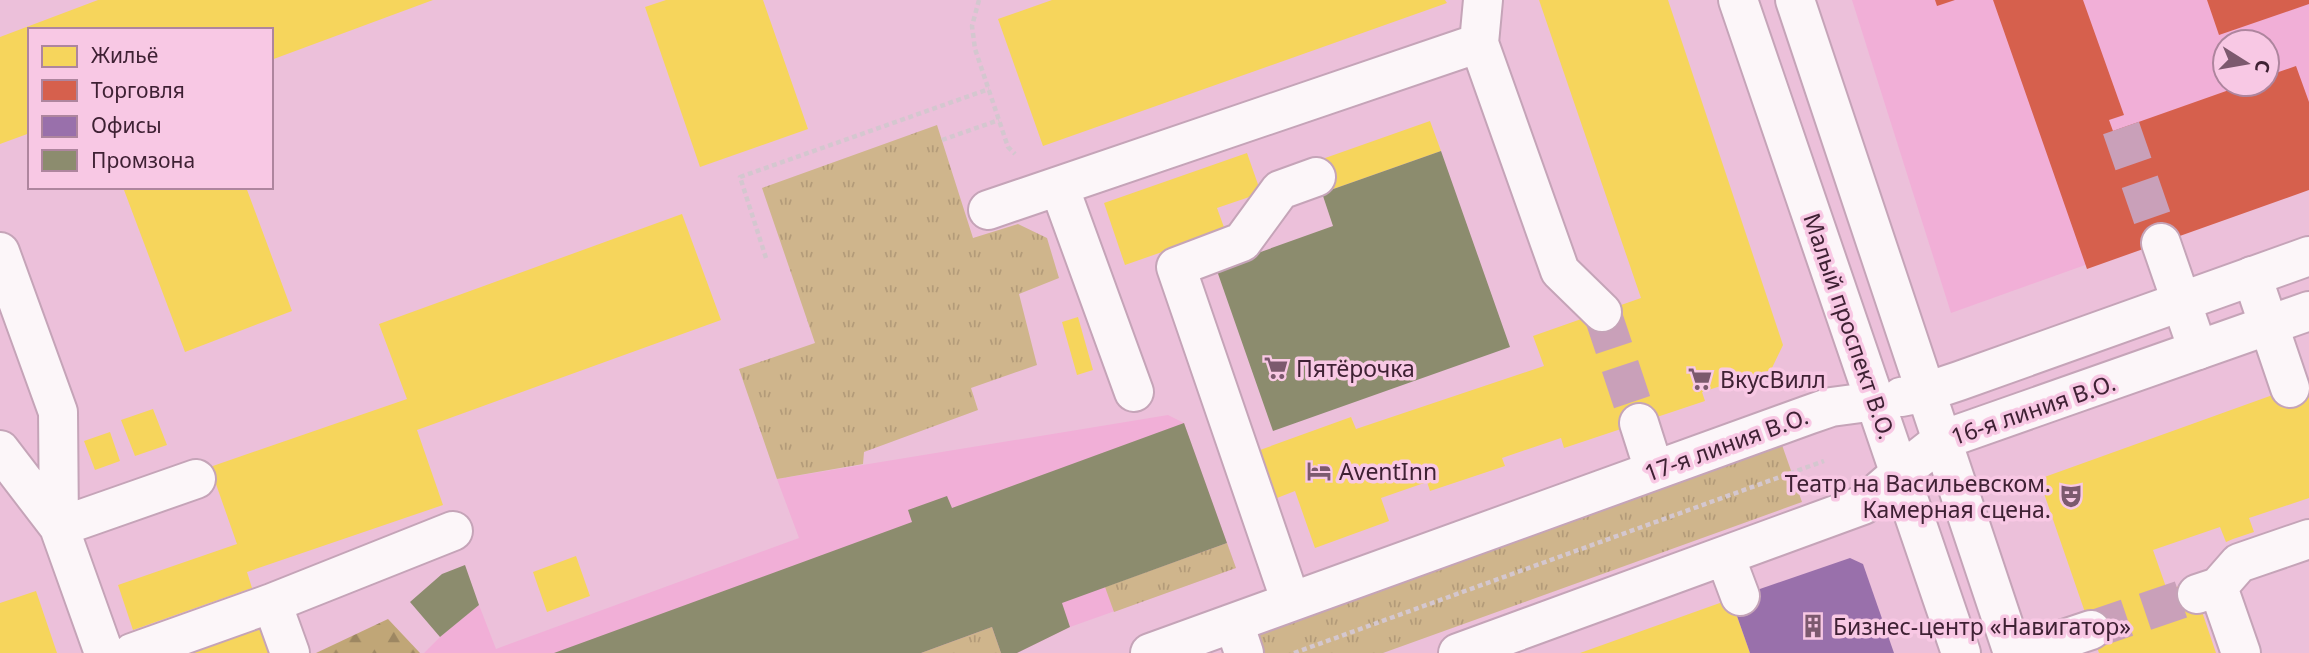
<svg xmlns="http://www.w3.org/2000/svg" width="2309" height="653" viewBox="0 0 2309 653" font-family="'Noto Sans',sans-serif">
	<defs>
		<pattern id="grass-tufts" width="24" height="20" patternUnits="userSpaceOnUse" patternTransform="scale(1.75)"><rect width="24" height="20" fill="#cfb58c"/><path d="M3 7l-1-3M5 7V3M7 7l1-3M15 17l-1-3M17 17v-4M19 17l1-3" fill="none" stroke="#b39b79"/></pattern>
		<pattern id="forest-firs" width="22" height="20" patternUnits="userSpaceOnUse" patternTransform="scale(1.75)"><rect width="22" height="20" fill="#c0a677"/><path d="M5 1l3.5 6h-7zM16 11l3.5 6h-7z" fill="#9d8762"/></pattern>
	</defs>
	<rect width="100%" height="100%" fill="#ecc0da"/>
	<path fill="#f1afd7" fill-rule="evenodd" d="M1852,0H2309V185L1951,313ZM2225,42H2267V84H2225Z
		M1168,415L1184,423L1236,568L1070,627L1017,653H424L440,637L479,605L496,649L799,538L777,479Z"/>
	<path fill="url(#grass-tufts)" d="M937,125L973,238L1018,224L1047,238L1059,278L1019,294L1037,365L971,388L978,410L864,452L863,464L777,479L739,369L815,343L762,188Z
		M1782,445L1802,502L1383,653H1262L1256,634Z
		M1227,543L1236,568L1114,612L1105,587Z
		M992,627L1001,653H921Z"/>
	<path fill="url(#forest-firs)" d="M388,619L420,653H316Z"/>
	<path fill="#f6d55c" d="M98,0H433L271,60V30H30V133L0,144V37Z
		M666,0H763L808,129L700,167L645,7Z
		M1052,0H1445L1447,3L1043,146L998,19Z
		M1539,0H1668L1783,345L1771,370L1702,392L1705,401L1564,448L1561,438L1502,458L1505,466L1430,491L1427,482L1381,498L1389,521L1315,548L1295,491L1277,498L1260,450L1351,417L1356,429L1544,366L1533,336L1641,298Z
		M1430,121L1441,151L1322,193L1311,163Z
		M1247,153L1261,193L1217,208L1225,230L1125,265L1104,203Z
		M130,187H246L292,311L185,352L124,190Z
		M682,214L721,320L417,430L443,505L247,572L252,588L133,630L118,585L237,544L210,467L407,399L379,324Z
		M1078,317L1093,370L1077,375L1062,322Z
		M2309,382V498L2249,518L2254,532L2233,539L2226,542L2220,527L2153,550L2167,590L2192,582L2216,653H2099L2039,479Z
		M153,409L167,445L135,456L121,420Z
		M110,432L120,461L95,470L84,441Z
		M576,556L590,596L547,612L533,572Z
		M36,591L57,653H0V603Z
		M1731,599L1750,653H1580Z
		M264,624L275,653H183Z"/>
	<path fill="#d6604d" d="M1935,0H1955L1937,6Z
		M1993,0H2083L2124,115L2109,120L2113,131L2246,84H2267V76L2296,66L2309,102V190L2087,269Z
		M2207,0H2309V4L2219,35Z"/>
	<path fill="#9970ab" d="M1850,558L1863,564L1894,653H1750L1731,599Z"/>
	<path fill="#8c8c6e" d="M1441,151L1510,347L1273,431L1216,268L1333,226L1322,193Z
		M1184,423L1227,543L1062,603L1070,627L1017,653H1001L992,627L921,653H554L912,522L908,510L947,496L952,508Z
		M465,565L479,605L440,637L410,602L442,574Z"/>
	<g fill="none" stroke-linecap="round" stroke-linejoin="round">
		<path stroke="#c9a0b9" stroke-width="38" stroke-dasharray="38 19" stroke-linecap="butt" d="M2121,128L2161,243
			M1602,312L1639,423
			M2091,630L2197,594"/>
		<g stroke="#c5a4b8" stroke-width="42">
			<path id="minor" d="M1483,0L1479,43L1560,271L1602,312
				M1059,186L1134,392
				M988,210L1479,43
				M2161,243L2198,350
				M0,252L58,412L59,527L196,479
				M2252,276L2290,388
				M1639,423L1654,470
				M0,450L59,527L104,653
				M1725,556L1740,596
				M2218,587L2241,653
				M2197,594L2218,587L2239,563L2309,539
				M1291,602L1176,267L1242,242L1280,190L1316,177
				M272,603L290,653
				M1234,623L1244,653
				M132,653L272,603L453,531
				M1150,653L1808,415L1831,407L1876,401
				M1458,653L1863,505L1900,473L1942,440
				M2022,653L2091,630"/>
		</g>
		<g stroke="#c5a4b8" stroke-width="42">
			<path id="major" d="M1738,0L1961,653
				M1795,0L2013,653
				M1901,397L1926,392L1959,381L2309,256
				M1942,440L2309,311"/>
		</g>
		<path stroke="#d4c7cf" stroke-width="4.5" stroke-dasharray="5 3.5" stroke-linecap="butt" d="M979,0L972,26L975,49L1008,147L1015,154
			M942,140L999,120
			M766,258L740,177L989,89
			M1294,653L1824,461"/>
		<use href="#minor" stroke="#fcf6f9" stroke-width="38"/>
		<use href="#major" stroke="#fcf6f9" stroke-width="38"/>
	</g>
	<defs>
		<g id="supermarket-bare" transform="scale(1.89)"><path d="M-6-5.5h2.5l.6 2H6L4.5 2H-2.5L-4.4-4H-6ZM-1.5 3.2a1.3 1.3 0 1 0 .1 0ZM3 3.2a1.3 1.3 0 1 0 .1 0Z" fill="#7c596e" stroke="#f8c8e4" stroke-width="2.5" paint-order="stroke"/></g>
		<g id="hotel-bare" transform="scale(1.89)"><path d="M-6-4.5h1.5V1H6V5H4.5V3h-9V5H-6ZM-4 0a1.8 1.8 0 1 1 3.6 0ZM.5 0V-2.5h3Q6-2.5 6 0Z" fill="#7c596e" stroke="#f8c8e4" stroke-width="2.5" paint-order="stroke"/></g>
		<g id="theatre-bare" transform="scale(1.89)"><path d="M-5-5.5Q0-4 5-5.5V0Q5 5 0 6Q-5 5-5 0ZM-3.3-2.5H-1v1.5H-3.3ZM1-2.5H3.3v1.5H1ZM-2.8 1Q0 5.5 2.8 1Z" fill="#7c596e" stroke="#f8c8e4" stroke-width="2.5" paint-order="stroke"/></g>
		<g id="building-bare" transform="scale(1.89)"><path d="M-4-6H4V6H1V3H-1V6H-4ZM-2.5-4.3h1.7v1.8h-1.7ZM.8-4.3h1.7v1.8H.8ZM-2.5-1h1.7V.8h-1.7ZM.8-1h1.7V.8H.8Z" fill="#7c596e" stroke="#f8c8e4" stroke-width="2.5" paint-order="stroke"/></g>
	</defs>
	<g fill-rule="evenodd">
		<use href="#supermarket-bare" x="1276" y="368"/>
		<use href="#supermarket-bare" x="1700" y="379"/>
		<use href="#hotel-bare" x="1319" y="471"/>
		<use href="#theatre-bare" x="2071" y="496"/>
		<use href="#building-bare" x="1813" y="626"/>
	</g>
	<g text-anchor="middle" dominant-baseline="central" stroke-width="7" stroke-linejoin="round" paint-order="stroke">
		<g font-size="23" fill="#3f2134" stroke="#f8c8e4">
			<text transform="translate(1850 326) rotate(71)">Малый проспект В.О.</text>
			<text transform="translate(2033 409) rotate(-19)">16-я линия В.О.</text>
			<text transform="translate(1726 444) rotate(-20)">17-я линия В.О.</text>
		</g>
		<g font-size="23" fill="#3f2134" stroke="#f8c8e4" text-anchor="start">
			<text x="1296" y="368">Пятёрочка</text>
			<text x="1720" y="379">ВкусВилл</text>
			<text x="1339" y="471">AventInn</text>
			<text x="2051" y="483" text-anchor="end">Театр на Васильевском.<tspan x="2051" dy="26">Камерная сцена.</tspan></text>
			<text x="1833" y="626">Бизнес-центр «Навигатор»</text>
		</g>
	</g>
	<rect x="28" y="28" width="245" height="161" fill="#f8c8e4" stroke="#ae859e" stroke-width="2"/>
	<rect x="42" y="46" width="35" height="21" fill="#f6d55c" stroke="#ae859e" stroke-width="2"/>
	<text x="91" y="63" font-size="21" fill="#3f2134">Жильё</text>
	<rect x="42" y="80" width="35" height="21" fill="#d6604d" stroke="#ae859e" stroke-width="2"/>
	<text x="91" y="98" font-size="21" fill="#3f2134">Торговля</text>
	<rect x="42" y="116" width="35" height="21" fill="#9970ab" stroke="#ae859e" stroke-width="2"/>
	<text x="91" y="133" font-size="21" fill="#3f2134">Офисы</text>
	<rect x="42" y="150" width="35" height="21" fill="#8c8c6e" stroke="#ae859e" stroke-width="2"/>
	<text x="91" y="168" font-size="21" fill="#3f2134">Промзона</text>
	<g transform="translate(2246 63) rotate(101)"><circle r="33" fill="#f8c8e4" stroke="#ae859e" stroke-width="2"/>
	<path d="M0-5L12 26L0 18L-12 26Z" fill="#7c596e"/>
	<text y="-10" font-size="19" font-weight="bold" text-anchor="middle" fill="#3f2134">С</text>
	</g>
</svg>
